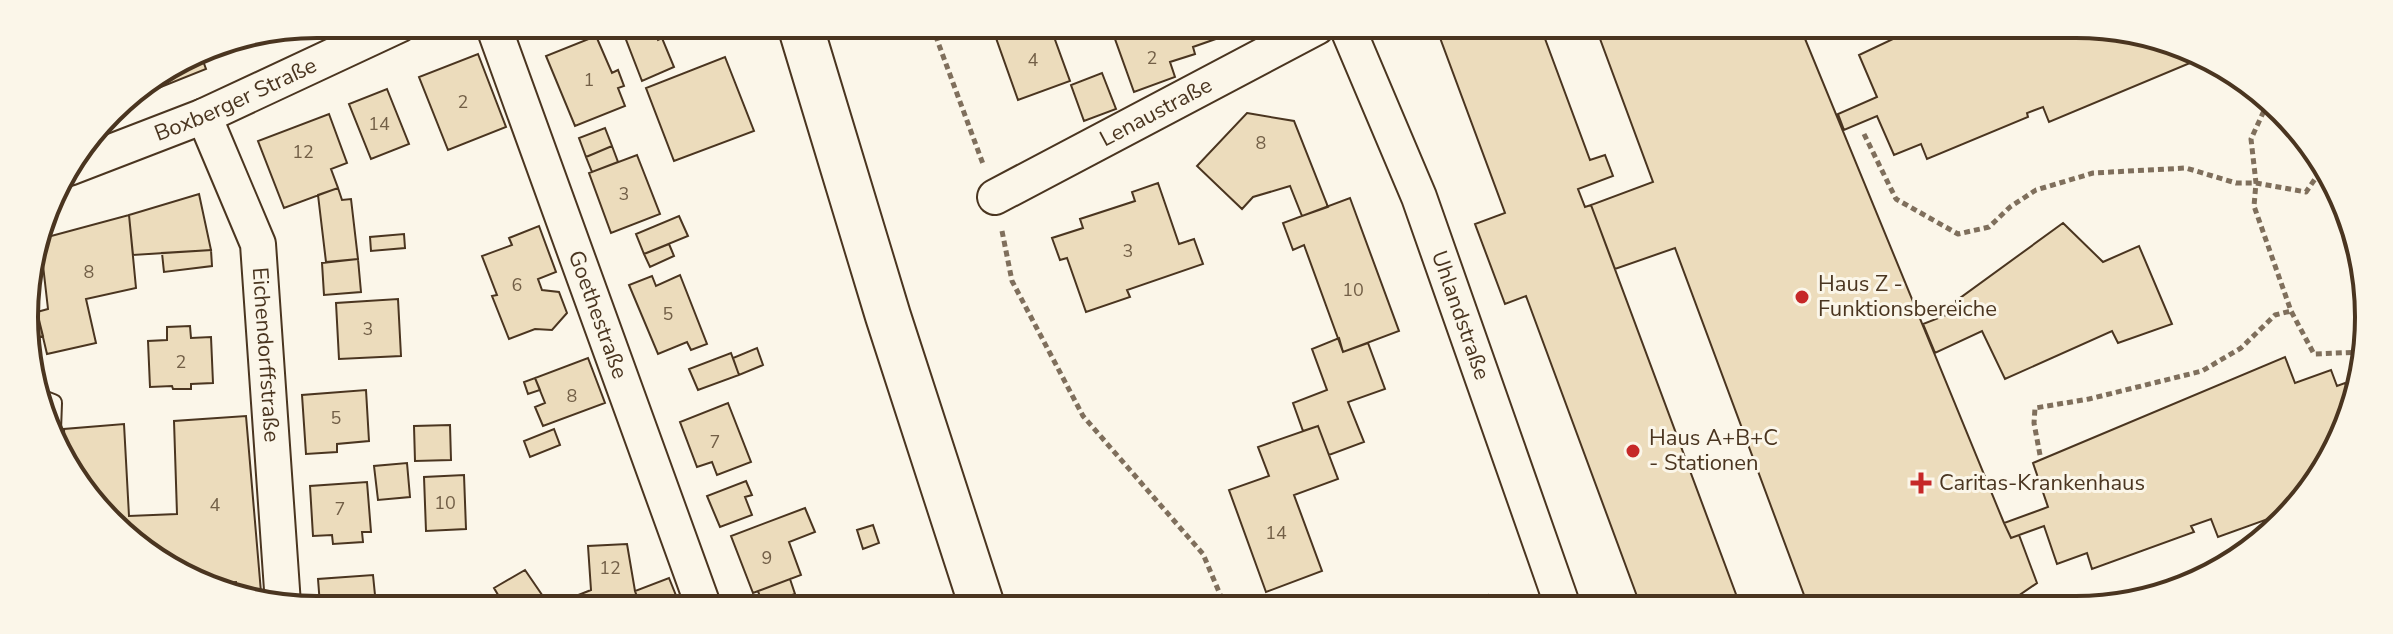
<svg xmlns="http://www.w3.org/2000/svg" width="2393" height="634" viewBox="0 0 2393 634" font-family="'Nunito Sans',sans-serif">
	<rect width="100%" height="100%" fill="#fbf6e9"/>
	<path fill="#ecdcbc" stroke="#4a3520" stroke-width="2" d="M627,25H657L631,35Z
		M1029,26H1050L1070,81L1018,100L996,38Z
		M652,27L658,40L662,38L674,67L642,81L625,37Z
		M1148,27H1250L1193,47L1195,54L1170,62L1175,77L1134,92L1115,39Z
		M1436,27L1541,28L1590,160L1605,155L1613,176L1578,189L1585,207L1591,205L1737,597L1728,601L1730,607H1641L1526,296L1505,304L1475,224L1505,213Z
		M1596,28L1801,29L2004,523L2011,538L2019,535L2037,583L2002,607H1771L1804,595L1675,248L1615,269L1591,205L1653,182Z
		M1914,29L2133,30L2202,58L2049,122L2043,107L2027,113L2028,117L1927,159L1921,144L1894,155L1877,116L1844,130L1838,114L1877,97L1859,55Z
		M596,36L612,73L618,70L624,86L618,88L625,106L575,126L546,56Z
		M199,50L206,69L136,97L133,91Z
		M478,54L506,127L448,150L419,77Z
		M725,57L754,131L674,161L646,88Z
		M1102,73L1116,109L1084,121L1071,85Z
		M387,89L409,144L371,159L349,104Z
		M1247,113L1294,121L1328,207L1302,216L1290,186L1253,197L1242,209L1197,166Z
		M329,114L347,163L331,169L338,188L284,208L258,141Z
		M605,128L612,146L586,157L579,138Z
		M612,146L618,162L592,172L586,157Z
		M637,155L660,214L611,233L589,173Z
		M1158,183L1179,244L1194,239L1203,264L1127,290L1130,297L1086,312L1067,258L1060,260L1052,238L1083,228L1080,219L1135,201L1132,192Z
		M338,188L342,200L351,199L358,259L326,262L318,195Z
		M199,194L211,250L133,255L129,215Z
		M1350,198L1399,331L1343,352L1304,245L1293,250L1283,223Z
		M129,215L136,288L86,299L96,343L47,354L37,312L48,309L40,239Z
		M679,216L688,236L644,254L636,234Z
		M2063,223L2103,262L2139,246L2172,324L2118,343L2112,331L2005,379L1982,331L1935,353L1923,324L1959,310L1956,301Z
		M539,226L556,272L538,279L542,290L559,292L567,313L552,330L535,329L509,339L492,296L497,295L482,256L512,245L509,238Z
		M404,234L405,248L371,251L370,237Z
		M669,244L674,256L650,267L644,254Z
		M211,250L212,266L164,272L162,253Z
		M358,259L361,292L324,295L322,263Z
		M680,275L707,344L691,350L687,342L658,354L629,285L652,276L656,286Z
		M398,299L401,356L339,359L336,303Z
		M37,312L43,336L30,340L26,314Z
		M190,326L191,338L211,337L213,383L191,384V389H173L172,386L150,387L148,341L167,340V327Z
		M1339,338L1343,352L1368,343L1385,389L1348,402L1364,442L1329,455L1318,426L1303,431L1293,403L1327,390L1312,349Z
		M757,348L763,365L739,375L733,358Z
		M731,353L739,375L698,390L689,369Z
		M2285,357L2295,383L2331,370L2337,386L2345,383L2350,396L2357,393L2339,447L2293,510L2218,537L2211,519L2191,526L2194,532L2092,569L2087,553L2057,564L2044,526L2011,538L2004,523L2048,507L2033,463Z
		M588,358L605,403L543,426L535,407L545,403L535,378Z
		M535,378L540,390L528,394L524,382Z
		M366,390L369,441L337,444V452L306,454L302,395Z
		M728,403L751,462L717,475L712,462L697,467L680,422Z
		M246,416L262,604L237,595L236,582L211,584L155,561L84,495L65,456L64,429L124,424L129,516L177,514L174,421Z
		M450,425L451,460L415,461L414,426Z
		M1318,426L1338,479L1294,495L1322,571L1266,592L1229,490L1269,476L1258,447Z
		M554,429L560,445L530,457L524,441Z
		M407,463L410,497L378,500L374,466Z
		M464,475L466,529L426,531L424,477Z
		M746,481L752,495L745,497L752,515L720,527L707,496Z
		M367,482L371,532H362L363,542L333,544L332,535L313,536L310,486Z
		M805,508L815,532L789,542L801,575L753,593L731,536Z
		M873,525L879,543L863,549L857,530Z
		M627,544L635,591L640,605H553L591,590L588,546Z
		M525,570L549,605H504L494,588Z
		M373,575L376,605H320L318,579Z
		M669,578L677,598L658,605H640L635,591Z
		M790,579L795,594L763,605L758,591Z
		M1488,595L1492,607L1457,606Z"/>
	<g fill="none" stroke-linecap="round" stroke-linejoin="round">
		<g stroke="#4a3520" stroke-width="20">
			<path id="service" d="M35,396L53,403L52,430"/>
		</g>
		<g stroke="#4a3520" stroke-width="38">
			<g id="minor">
				<path id="s1" d="M493,25L703,605"/>
				<path id="s2" d="M1347,27L1419,197L1563,607"/>
				<path id="s3" d="M204,116L258,244L283,604"/>
				<path id="s4" d="M69,168L204,116L401,24"/>
				<path id="s5" d="M995,197L1317,27"/>
			</g>
		</g>
		<g stroke="#4a3520" stroke-width="48">
			<path id="primary" d="M800,25L888,316L982,606"/>
		</g>
		<path stroke="#7f6f5c" stroke-width="5" stroke-dasharray="6 4" stroke-linecap="butt" d="M932,26L983,164
			M1855,29L1858,37L1876,29
			M2268,102L2251,139L2256,183L2254,206L2291,311L2314,354L2363,352
			M1864,134L1896,199L1958,234L1989,227L2010,207L2036,190L2093,173L2186,168L2236,183H2256L2306,192L2324,166
			M2333,187L2363,283
			M1002,231L1012,281L1083,416L1203,554L1225,606
			M2040,455L2034,423L2035,408L2089,399L2202,371L2241,348L2275,315L2291,311"/>
		<use href="#service" stroke="#fbf6e9" stroke-width="16"/>
		<use href="#minor" stroke="#fbf6e9" stroke-width="34"/>
		<use href="#primary" stroke="#fbf6e9" stroke-width="44"/>
	</g>
	<g fill="#c62828" stroke="#fbf6e9" stroke-width="3">
		<circle cx="1802" cy="297" r="8"/>
		<circle cx="1633" cy="451" r="8"/>
		<path d="M1917 471h8v8h8v8h-8v8h-8v-8h-8v-8h8z"/>
	</g>
	<g text-anchor="middle" dominant-baseline="central" stroke-width="6" stroke-linejoin="round" paint-order="stroke">
		<g font-size="18" fill="#725f47">
			<text x="1152" y="58">2</text>
			<text x="1033" y="60">4</text>
			<text x="589" y="80">1</text>
			<text x="463" y="102">2</text>
			<text x="379" y="124">14</text>
			<text x="1261" y="143">8</text>
			<text x="303" y="152">12</text>
			<text x="624" y="194">3</text>
			<text x="1128" y="251">3</text>
			<text x="89" y="272">8</text>
			<text x="517" y="285">6</text>
			<text x="1353" y="290">10</text>
			<text x="668" y="314">5</text>
			<text x="368" y="329">3</text>
			<text x="181" y="362">2</text>
			<text x="572" y="396">8</text>
			<text x="336" y="418">5</text>
			<text x="715" y="442">7</text>
			<text x="445" y="503">10</text>
			<text x="215" y="505">4</text>
			<text x="340" y="509">7</text>
			<text x="1276" y="533">14</text>
			<text x="767" y="558">9</text>
			<text x="610" y="568">12</text>
		</g>
		<g font-size="22" fill="#4a3520" stroke="#fbf6e9">
			<text stroke="none"><textPath href="#s4" startOffset="180">Boxberger Straße</textPath></text>
			<text stroke="none"><textPath href="#s5" startOffset="182">Lenaustraße</textPath></text>
			<text stroke="none"><textPath href="#s1" startOffset="308">Goethestraße</textPath></text>
			<text stroke="none"><textPath href="#s2" startOffset="310">Uhlandstraße</textPath></text>
			<text stroke="none"><textPath href="#s3" startOffset="250">Eichendorffstraße</textPath></text>
		</g>
		<g font-size="22" fill="#4a3520" stroke="#fbf6e9" text-anchor="start">
			<text x="1818" y="284">Haus Z -<tspan x="1818" dy="25">Funktionsbereiche</tspan></text>
			<text x="1649" y="438">Haus A+B+C<tspan x="1649" dy="25">- Stationen</tspan></text>
			<text x="1939" y="483">Caritas-Krankenhaus</text>
		</g>
	</g>
	<path d="M0 0H2393V634H0ZM317 38H2076A279 279 0 0 1 2355 317V317A279 279 0 0 1 2076 596H317A279 279 0 0 1 38 317V317A279 279 0 0 1 317 38Z" fill="#fbf6e9" fill-rule="evenodd"/>
	<path fill="none" stroke="#4a3520" stroke-width="4" d="M317 38H2076A279 279 0 0 1 2355 317V317A279 279 0 0 1 2076 596H317A279 279 0 0 1 38 317V317A279 279 0 0 1 317 38Z"/>
</svg>
